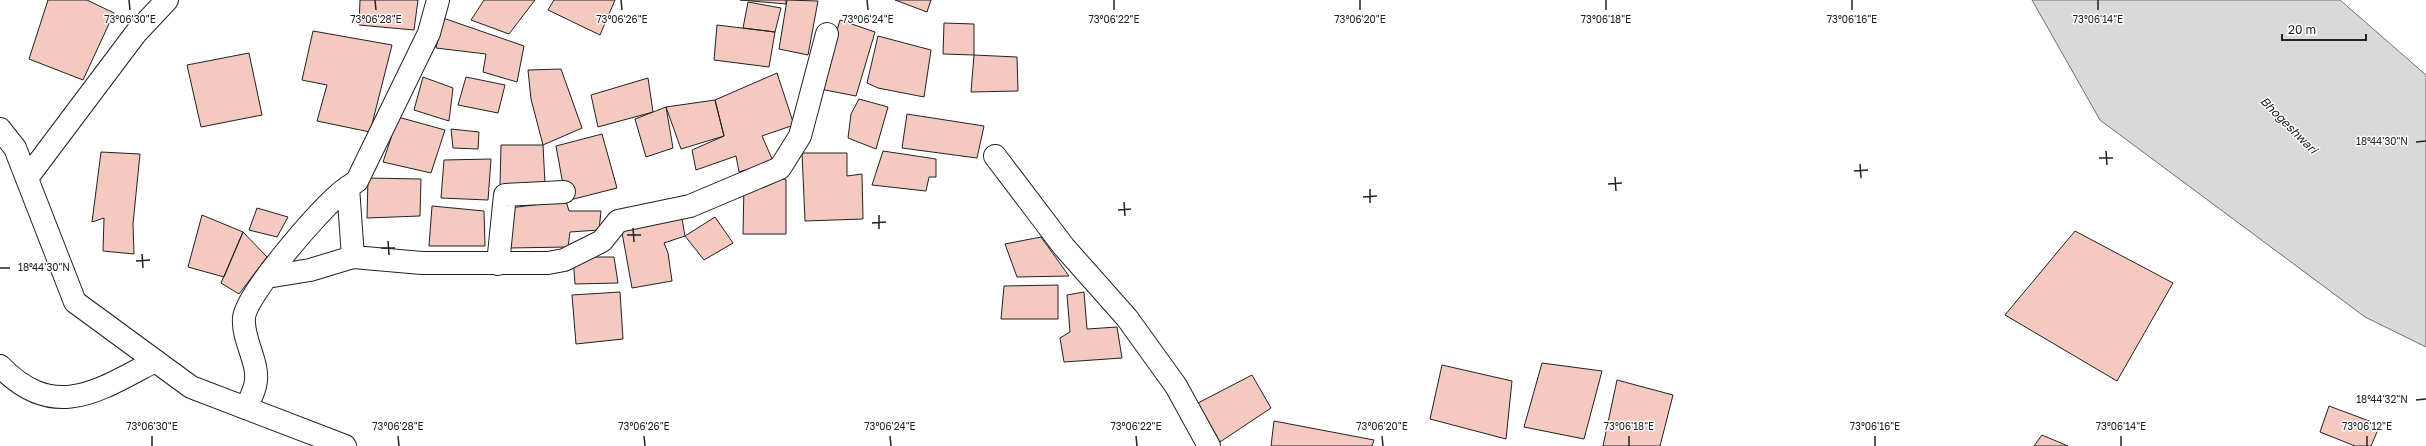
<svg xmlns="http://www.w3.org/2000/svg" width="2426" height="446" viewBox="0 0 2426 446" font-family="'Golos Text',sans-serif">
	<rect width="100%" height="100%" fill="#fff"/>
	<path fill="#d9d9d9" stroke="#6f6f6f" d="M2032,0H2340L2426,75V347L2365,317L2100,120Z"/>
	<path fill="#f3c9c0" stroke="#222" d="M48,0H87L114,13L83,80L29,59Z
		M360,0H418L414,30L359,25Z
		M484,0H535L509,34L471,20Z
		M554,0H615L600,35L548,10Z
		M740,0H786V4Z
		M787,0L818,1L808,55L779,49Z
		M895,0H931L927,12Z
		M748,2L781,8L775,32L743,28Z
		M443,18L524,46L517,82L483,72L486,54L436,48Z
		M840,20L875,32L856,96L820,89Z
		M944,23L974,24V55L943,54Z
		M717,25L775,32L769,67L714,60Z
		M313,31L392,45L370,132L317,121L327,85L302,80Z
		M878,36L931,50L924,97L878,88L867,83Z
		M249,53L262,115L201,127L187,65Z
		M974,55L1017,57L1018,91L971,92Z
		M561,69L582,128L543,145L531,99L528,70Z
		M777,73L794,125L762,136L773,161L739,172L736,156L696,170L692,150L724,136L715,100Z
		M423,77L453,88L449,121L414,110Z
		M466,77L505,85L498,113L458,105Z
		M648,78L653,112L598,127L591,95Z
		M859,99L888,107L876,149L848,138L851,114Z
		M715,100L724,136L681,149L666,107Z
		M666,107L673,148L646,157L635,119Z
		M907,114L984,126L977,158L902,148Z
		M398,117L445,130L431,173L383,162Z
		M451,129L479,132L478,149L453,148Z
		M602,134L617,188L566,201L556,146Z
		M501,145H543L545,184L500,185Z
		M883,151L936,159V177H929L926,191L872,185Z
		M101,152L140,154L133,224L134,254L103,251L104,218L92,222Z
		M802,153H847V176L862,174L863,219L805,221Z
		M491,159L488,200L441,198L444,160Z
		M368,178L421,179L420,216L367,218Z
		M786,179V234H743L744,185Z
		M566,201L569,211H601L599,230L570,232L568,247L509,248V208Z
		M432,206L484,211L485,246H429Z
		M257,208L288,217L277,237L249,230Z
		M202,215L243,232L224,277L188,267Z
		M715,217L733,243L704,260L685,236Z
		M682,219L685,236L664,243L668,253L672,281L632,288L621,227Z
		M2075,231L2173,283L2117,381L2005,315Z
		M243,232L267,257L239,294L221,283Z
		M1041,237L1069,276L1017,277L1005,244Z
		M573,257H614L618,283L575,284Z
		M1058,285V319H1001L1004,286Z
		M620,292L623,339L576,344L572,295Z
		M1084,292L1087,329L1117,327L1122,358L1064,362L1060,338L1070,332L1067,295Z
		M1542,363L1602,371L1584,439L1524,427Z
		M1442,365L1512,381L1506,439L1430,419Z
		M1252,375L1271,408L1220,442L1198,403Z
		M1617,380L1673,395L1660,446H1603Z
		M2329,406L2380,425L2371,446H2355L2320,432Z
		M1274,421L1374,440L1372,446H1271Z
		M2042,435L2068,446H2034Z"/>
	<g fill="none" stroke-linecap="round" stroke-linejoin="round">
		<g stroke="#222" stroke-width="24">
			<path id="street" d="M995,156L1064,247L1127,318L1176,386L1209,446
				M27,178L136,33L167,0
				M348,187L353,257
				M498,264L505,195L564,192
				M267,277L310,270L353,257L422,263H548L564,260L602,241L618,221L690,206L780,168L800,136L827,34
				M0,366C54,422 98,391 155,361
				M246,408C249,401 253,394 255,386C261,364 242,341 244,318C245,295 318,213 337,196C343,190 350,186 357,181L429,33L438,0"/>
		</g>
		<g stroke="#222" stroke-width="24">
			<path id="highway" d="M0,129L15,148L75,302L191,387L345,446"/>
		</g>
		<use href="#street" stroke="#fff" stroke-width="22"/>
		<use href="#highway" stroke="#fff" stroke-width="22"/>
	</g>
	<path fill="none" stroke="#222" stroke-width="1.5" d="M129,0L130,10M375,0L376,10M621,0L622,10M867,0L868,10M1114,0V10M1360,0V10M1606,0V10M1852,0V10M2098,0V10M2416,142L2426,141M2106,151L2107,165M2099,158H2113M1860,164L1861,178M1854,171L1868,170M1615,177L1616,191M1608,184L1622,183M1370,189V203M1363,197L1377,196M1124,202L1125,216M1118,210L1131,209M879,215V229M872,223L886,222M633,228L634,242M627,235H641M388,241L389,255M381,248H395M142,254L143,268M136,261L150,260M0,268H10M2416,400L2426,399M152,436V446M398,436L399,446M644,436L645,446M890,436L891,446M1136,436L1137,446M1382,436L1383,446M1629,436V446M1875,436V446M2121,436V446M2367,436V446"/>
	<g text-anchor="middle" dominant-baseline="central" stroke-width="3" stroke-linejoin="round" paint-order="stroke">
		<g font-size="12" font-style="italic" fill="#222" stroke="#fff">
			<text transform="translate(2289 125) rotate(45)">Bhogeshwari</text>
		</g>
	</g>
	<g font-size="10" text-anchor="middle" fill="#222" stroke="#fff" stroke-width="3" stroke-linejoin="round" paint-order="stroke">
		<text x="130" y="23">73°06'30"E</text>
		<text x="376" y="23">73°06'28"E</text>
		<text x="622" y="23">73°06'26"E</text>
		<text x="868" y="23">73°06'24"E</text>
		<text x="1114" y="23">73°06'22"E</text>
		<text x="1360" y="23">73°06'20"E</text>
		<text x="1606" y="23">73°06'18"E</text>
		<text x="1852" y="23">73°06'16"E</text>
		<text x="2098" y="23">73°06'14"E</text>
		<text x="2382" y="145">18°44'30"N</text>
		<text x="44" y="271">18°44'30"N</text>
		<text x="2382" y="403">18°44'32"N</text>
		<text x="152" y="430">73°06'30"E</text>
		<text x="398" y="430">73°06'28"E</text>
		<text x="644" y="430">73°06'26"E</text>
		<text x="890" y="430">73°06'24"E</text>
		<text x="1136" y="430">73°06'22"E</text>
		<text x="1382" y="430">73°06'20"E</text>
		<text x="1629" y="430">73°06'18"E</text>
		<text x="1875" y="430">73°06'16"E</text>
		<text x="2121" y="430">73°06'14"E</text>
		<text x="2367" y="430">73°06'12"E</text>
	</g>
	<path d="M2282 34v6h84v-6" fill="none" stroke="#222222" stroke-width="2"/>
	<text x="2288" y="34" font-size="12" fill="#222222" stroke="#ffffff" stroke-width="3" paint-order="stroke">20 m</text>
</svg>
